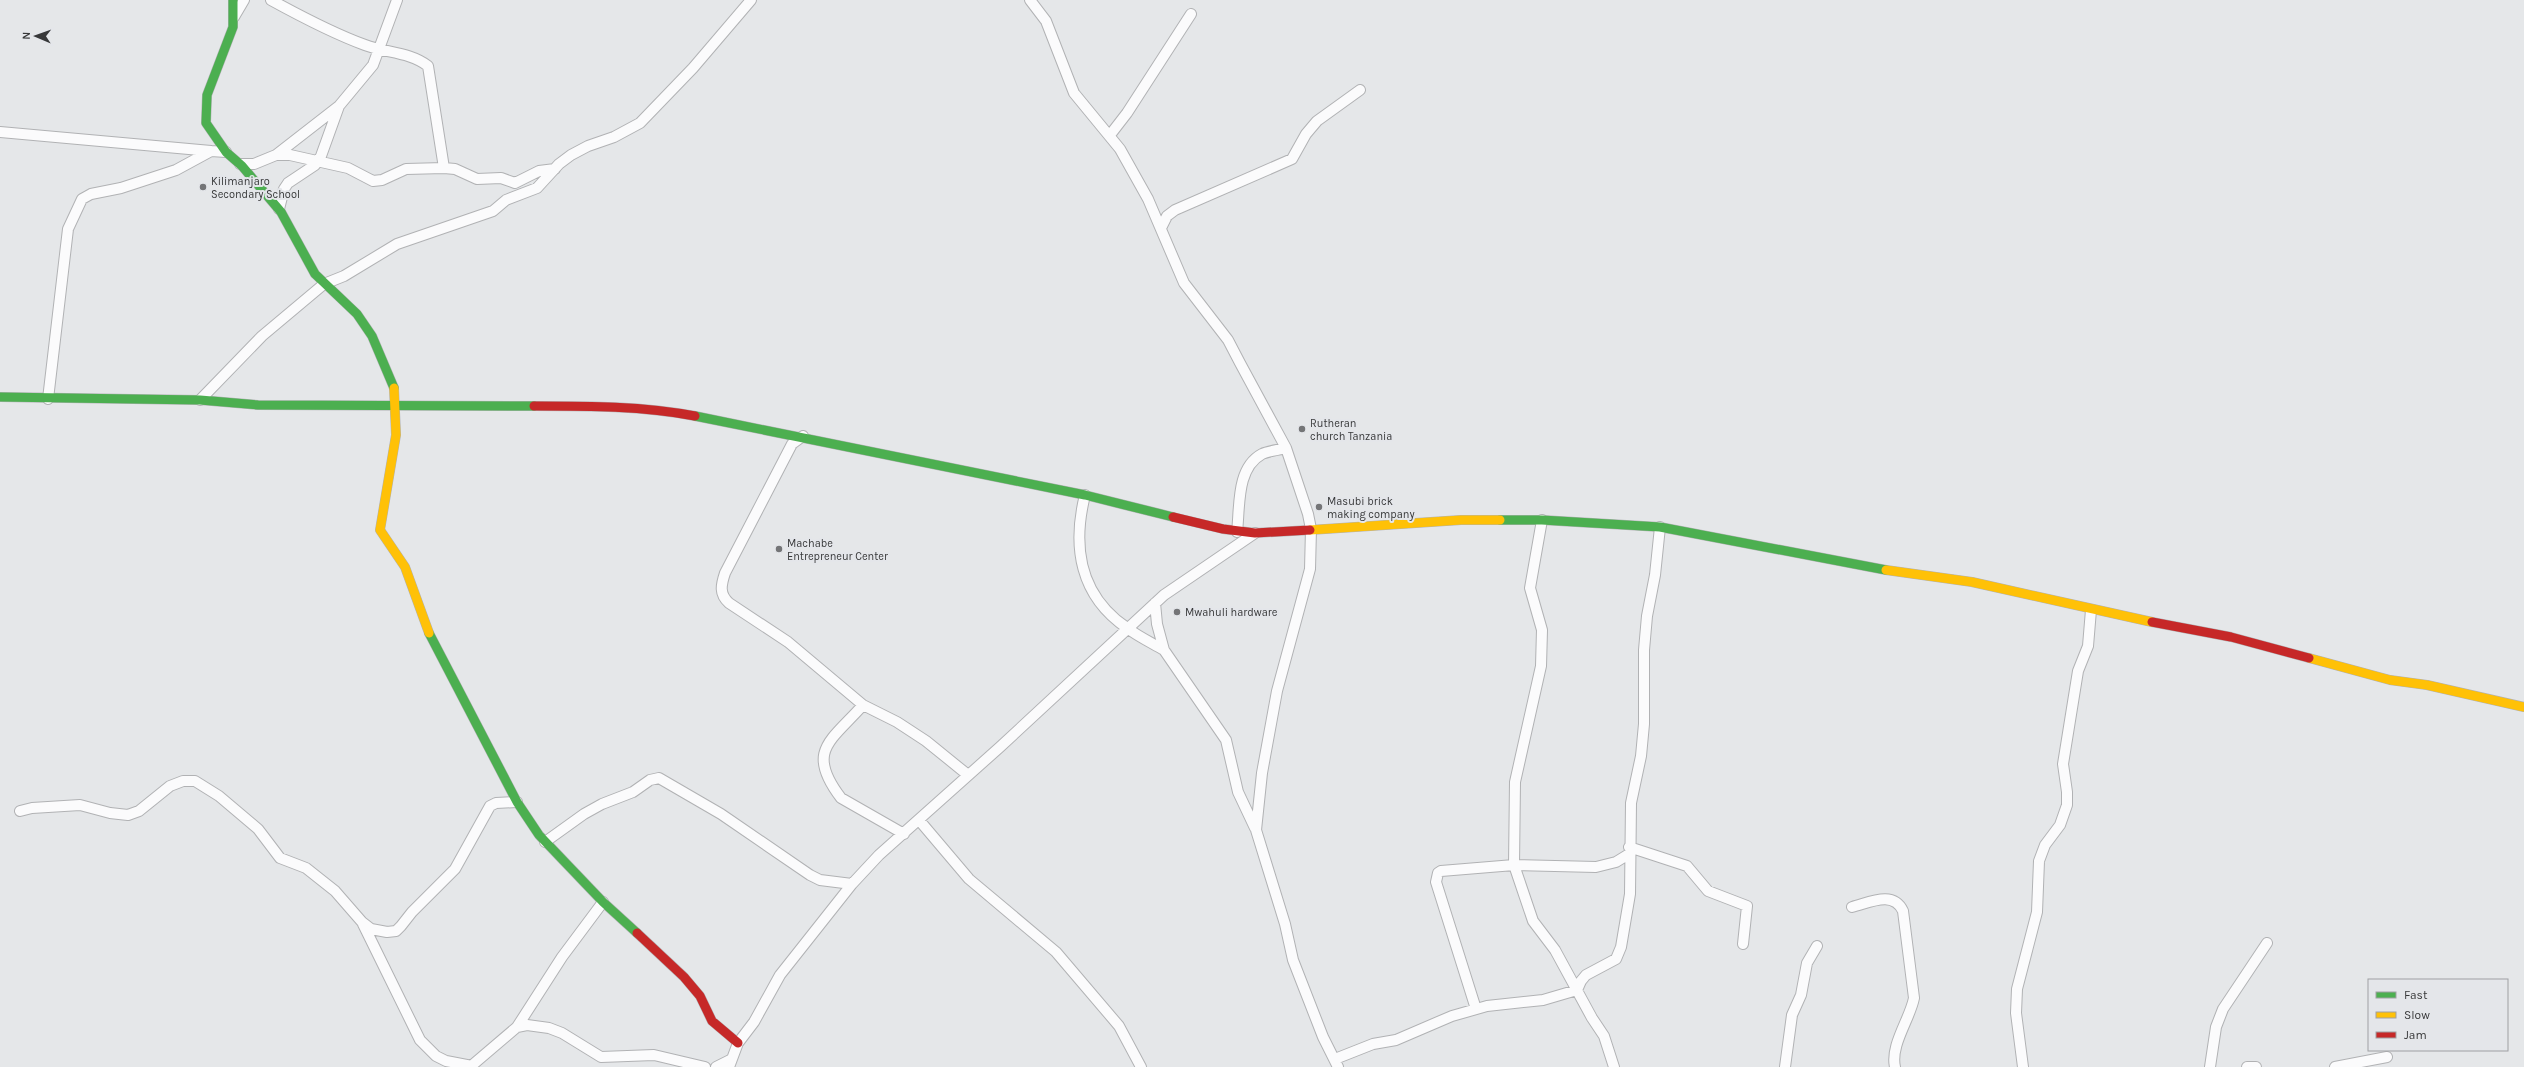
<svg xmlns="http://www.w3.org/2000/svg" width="2524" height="1067" viewBox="0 0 2524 1067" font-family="Karla,sans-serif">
	<rect width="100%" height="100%" fill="#e5e7e9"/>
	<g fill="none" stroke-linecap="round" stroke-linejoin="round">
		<g stroke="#b1b2b4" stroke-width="12">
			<path id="street" d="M271,0C302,17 332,33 365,45C386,53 410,52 428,66L444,168
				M1030,0L1046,21L1074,93L1120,149L1148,199L1184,283L1228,340L1240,363L1286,448L1308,514L1311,529L1310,569L1277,691L1262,773L1256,830L1285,924L1293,960L1323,1037L1338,1067
				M234,17L244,0
				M0,132L211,151
				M1110,135L1127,113L1191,14
				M276,155L339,106
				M240,164H254L276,155H290L348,168L373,181L382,180L406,169L444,168L455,169L477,179L501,178L515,183L539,171L555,169
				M279,209L284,189L288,183L315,165L321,156L339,106L373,65L397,0
				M1161,228L1167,216L1175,210L1292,159L1306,134L1317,121L1360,90
				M48,399L68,229L82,199L91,194L121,188L176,170L211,151L226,152
				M200,400L262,336L324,284L344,276L397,244L493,211L506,200L537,188L559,164L571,155L588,146L614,137L640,123L693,68L751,0
				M803,436L792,444L725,573C721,585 719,594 729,603L788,642L863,705L897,722L926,741L968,775
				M1085,495C1072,547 1080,596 1127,628C1139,637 1152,643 1164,650
				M1542,520L1530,588L1542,630L1541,666L1515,782L1514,865L1533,921L1555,950L1592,1018L1604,1036L1614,1067
				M1237,532C1240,507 1236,468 1262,454C1268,451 1279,450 1286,448
				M1155,603L1157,624L1164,650L1226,740L1238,792L1255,828
				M863,705C831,741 805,751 841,798L904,834
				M20,811L32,808L80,805L110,813L128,815L139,811L170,786L183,781H195L219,796L258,829L280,858L306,868L335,891L362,922L371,929L387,932L396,931L401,926L412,912L455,869L490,806L496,803L517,802
				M919,820L969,879L1056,952L1119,1026L1141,1067
				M545,842L584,814L602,804L633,792L650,780L659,778L721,814L810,875L820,880L852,884
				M1629,847L1687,866L1708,891L1747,906L1743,944
				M1852,907C1869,903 1893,890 1903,911L1914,998C1910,1019 1890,1045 1895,1067
				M363,924L420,1040L436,1056L446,1061L472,1066
				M1476,1009L1436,882L1438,873L1441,871L1514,865L1596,867L1616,862L1629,854
				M517,1027L562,957L603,902
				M1335,1059L1373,1044L1396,1040L1452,1016L1487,1006L1543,1000L1577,990L1581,981L1586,975L1616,959L1621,947L1630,894L1631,803L1641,756L1644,724V650L1647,616L1655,575L1660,527
				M470,1067L517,1027L527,1025L549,1028L562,1033L601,1057L654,1055L705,1067
				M716,1067L730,1060
				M729,1067L738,1043L754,1022L780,975L852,884L879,855L1000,747L1164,595L1255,533
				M1785,1067L1792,1015L1801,995L1807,963L1817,946
				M2023,1067L2016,1013L2017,989L2037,912L2039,861L2045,845L2060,825L2067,805V792L2063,764L2078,671L2088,646L2091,610
				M2210,1067L2216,1027L2223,1009L2267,943
				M2247,1067H2256
				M2335,1067L2387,1057"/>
		</g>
		<g stroke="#b1b2b4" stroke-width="10">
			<path id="fast" d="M233,0V27L207,95L206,123L226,152L242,166L281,212L315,274L357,314L372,336L394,388
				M0,397L200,400L258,405L534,406
				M695,416L1085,495L1173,517
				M1500,520H1542L1660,527L1886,570
				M429,633L517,802L539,835L603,902L637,933"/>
		</g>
		<g stroke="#b1b2b4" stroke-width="10">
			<path id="slow" d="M394,388L396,435L380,530L405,567L429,633
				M1310,530L1461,520H1500
				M1886,570L1972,582L2152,622
				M2309,658L2390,680L2427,685L2524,707"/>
		</g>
		<g stroke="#b1b2b4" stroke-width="10">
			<path id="jam" d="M534,406C588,406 643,406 695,416
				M1173,517L1223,529L1255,533L1310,530
				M2152,622L2231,637L2309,658
				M637,933L684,977L700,996L712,1021L738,1043"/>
		</g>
		<use href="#street" stroke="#fbfbfc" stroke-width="10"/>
		<use href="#fast" stroke="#4caf50" stroke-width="9"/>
		<use href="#slow" stroke="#ffc107" stroke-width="9"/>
		<use href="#jam" stroke="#c62828" stroke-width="9"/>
	</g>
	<g fill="#747577" stroke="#e4e6ea" stroke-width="1.5">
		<circle cx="203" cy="187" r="4"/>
		<circle cx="1302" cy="429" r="4"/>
		<circle cx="1319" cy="507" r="4"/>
		<circle cx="779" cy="549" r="4"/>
		<circle cx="1177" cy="612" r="4"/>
	</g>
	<g text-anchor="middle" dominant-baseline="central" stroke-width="4" stroke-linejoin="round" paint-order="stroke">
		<g font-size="11" fill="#373839" stroke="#e4e6ea" text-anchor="start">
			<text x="211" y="181">Kilimanjaro<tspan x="211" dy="13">Secondary School</tspan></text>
			<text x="1310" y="423">Rutheran<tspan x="1310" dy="13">church Tanzania</tspan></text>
			<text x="1327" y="501">Masubi brick<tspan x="1327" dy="13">making company</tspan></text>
			<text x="787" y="543">Machabe<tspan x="787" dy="13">Entrepreneur Center</tspan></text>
			<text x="1185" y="612">Mwahuli hardware</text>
		</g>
	</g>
	<rect x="2368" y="979" width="140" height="72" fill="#e4e6ea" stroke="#9fa0a3"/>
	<rect x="2376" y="992" width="20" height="6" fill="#4caf50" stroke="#9fa0a3"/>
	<text x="2404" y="999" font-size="12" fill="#373839">Fast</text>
	<rect x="2376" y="1012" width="20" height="6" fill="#ffc107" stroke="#9fa0a3"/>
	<text x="2404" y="1019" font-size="12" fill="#373839">Slow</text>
	<rect x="2376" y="1032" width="20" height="6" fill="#c62828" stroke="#9fa0a3"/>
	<text x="2404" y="1039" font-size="12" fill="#373839">Jam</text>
	<g transform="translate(36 36) rotate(272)" stroke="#e4e6ea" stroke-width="3" paint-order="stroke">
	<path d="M0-3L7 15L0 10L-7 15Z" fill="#373839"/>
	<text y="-6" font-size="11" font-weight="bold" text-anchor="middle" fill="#373839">N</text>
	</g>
</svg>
